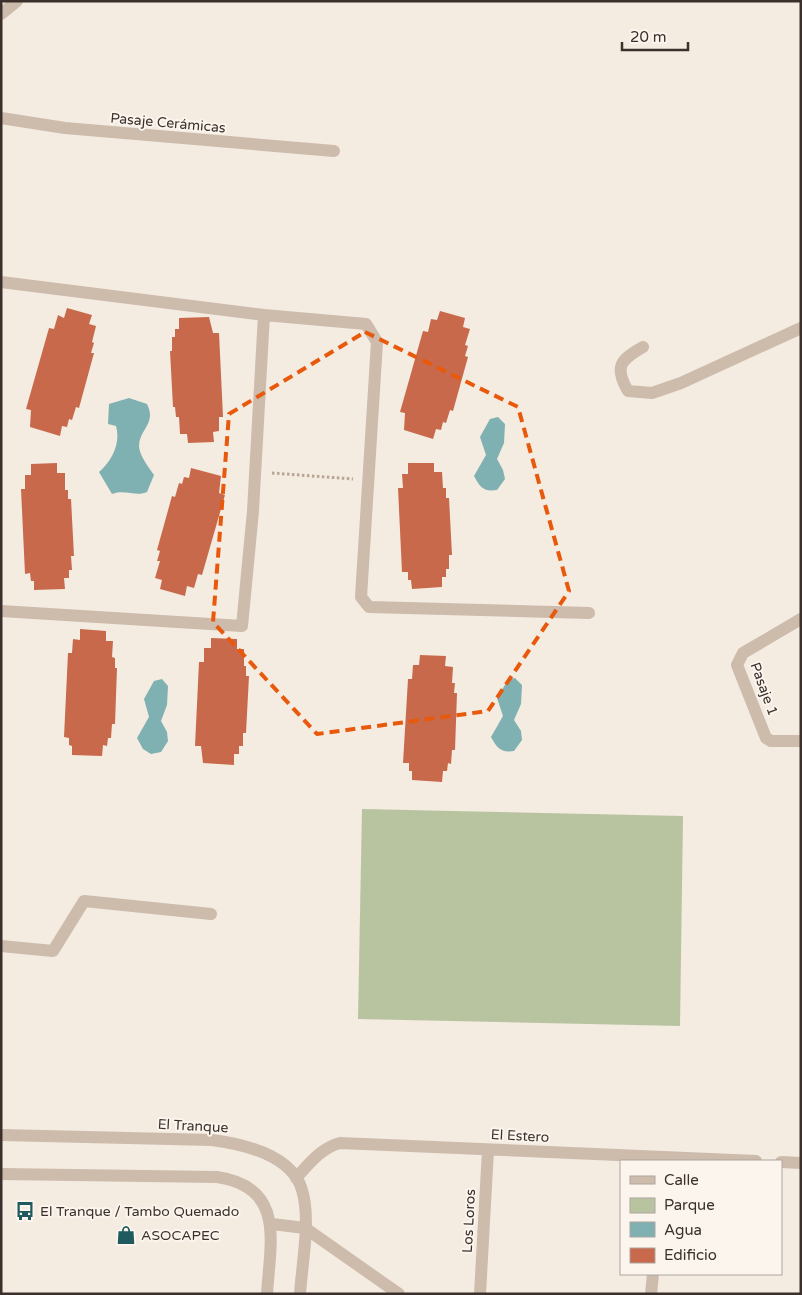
<svg xmlns="http://www.w3.org/2000/svg" width="802" height="1295" viewBox="0 0 802 1295" font-family="'Varela Round',sans-serif">
	<rect width="100%" height="100%" fill="#f4ebe1"/>
	<path fill="#b8c4a0" d="M362,809L683,816L680,1026L358,1019Z"/>
	<path fill="#7fb0b2" d="M129,398L147,404C157,424 139,429 139,446C139,455 149,468 154,475L147,492C136,497 125,489 112,494L99,472C112,461 121,443 116,426L108,424L109,404Z
		M498,417L505,424L504,443L497,459L503,470L505,479L497,490C483,492 480,487 474,476L486,455L480,437L490,419Z
		M515,678L522,685L521,704L514,720L521,731L522,740L514,751C501,753 497,748 491,737L503,716L497,698L508,680Z
		M162,679L168,686L167,705L161,721L167,732L168,741L161,752L151,754L143,749L137,738L149,717L144,699L154,681Z"/>
	<path fill="#c8694b" d="M67,308L92,315L89,324L96,326L92,342L94,343L91,353H94L79,408L76,407L72,420L69,419L67,427L62,426L60,436L30,427L31,410L26,409L49,328L54,329L58,315L64,318Z
		M440,311L465,318L463,327L470,329L465,345L468,346L465,356L468,357L453,411L450,410L446,423L443,422L441,430L436,429L433,439L404,430L405,413L400,412L423,331L428,332L431,319L437,320Z
		M209,317L213,333H219L223,417H219V431L213,432L214,442L188,443L187,434H180L179,417H176L175,407H173L170,351H172V337H175V329H179V318Z
		M57,463V473H65V490H68V499H71L74,556H71L72,570H69V578H64L65,589L34,590V581H31L30,573L25,574L21,489H25V475H31V464Z
		M408,463H434V472H442L443,488H446V498H449L452,555H449V569H446V577H442V587L412,589L411,580H408V572H402L398,488H403L402,474H408Z
		M191,468L221,476L219,493L225,495L202,575L198,574L194,588L187,586L185,596L160,589L162,580L155,578L160,561H157L160,551L157,550L172,496L175,497L179,483L182,484L184,477L189,478Z
		M80,629L106,631V641H113L112,657L115,658V668H117L115,724H112L111,738H108L107,746L103,745L102,756L72,755V746L69,745V738L64,737L68,653H72L73,639L80,640Z
		M211,638L237,639V649H244V666H246V676H249L246,733H243V746H239V754H234V765L203,763L201,746H195L199,662H204V648H211Z
		M420,655L446,656L445,666L453,667L452,683H455L454,693H457L455,750H452L451,764L448,763L447,771H443L442,782L412,780V771H409V763H403L408,679H412L413,665H419Z"/>
	<g fill="none" stroke-linecap="round" stroke-linejoin="round">
		<path stroke="#b9a596" stroke-width="3" stroke-dasharray="2.5 2.5" stroke-linecap="butt" d="M272,473L353,479"/>
		<path stroke="#cdbbac" stroke-width="12" d="M1,282L264,315L253,511L242,626L1,611
			M264,315L366,324L377,342L361,597L369,607L589,613
			M643,347C620,360 614,367 628,391L652,393L681,383L801,328
			M1,946L53,951L84,901L211,914"/>
		<path stroke="#cdbbac" stroke-width="12" d="M1,14L17,1
			M1,118L65,128L334,151
			M801,619L743,653L737,665L766,738L771,741H801
			M1,1135L212,1140C243,1144 292,1155 302,1190C311,1219 302,1263 300,1294
			M781,1162L801,1163
			M1,1174L217,1177C286,1187 270,1243 267,1294
			M296,1178C309,1164 321,1148 340,1143L756,1161
			M272,1224L305,1228L399,1294
			M480,1294L488,1150
			M651,1294L653,1274"/>
	</g>
	<path fill="none" stroke="#e8590c" stroke-width="4" stroke-dasharray="10 6" stroke-linejoin="round" d="M365,332L518,407L569,591L488,711L317,734L213,622L229,414Z"/>
	<defs>
		<g id="bus-bare" transform="scale(1.5)"><path d="M-5-6H5V4H4V6H2V4H-2V6H-4V4H-5ZM-3.5-4V0h7V-4ZM-3.5 1.2v1.5H-2V1.2ZM2 1.2v1.5H3.5V1.2Z" fill="#1f5a5e" stroke="#fbf5ee" stroke-width="2.5" paint-order="stroke"/></g>
		<g id="shop-bare" transform="scale(1.5)"><path d="M-5-2.5h2.3a2.7 3.5 0 0 1 5.4 0H5L5.5 6h-11ZM-1.5-2.5h3a1.5 2.3 0 0 0-3 0Z" fill="#1f5a5e" stroke="#fbf5ee" stroke-width="2.5" paint-order="stroke"/></g>
	</defs>
	<g fill-rule="evenodd">
		<use href="#bus-bare" x="25" y="1211"/>
		<use href="#shop-bare" x="126" y="1235"/>
	</g>
	<g text-anchor="middle" dominant-baseline="central" stroke-width="4" stroke-linejoin="round" paint-order="stroke">
		<g font-size="14" fill="#3b302b" stroke="#fbf5ee">
			<text transform="translate(168 123) rotate(5)">Pasaje Cerámicas</text>
			<text transform="translate(764 689) rotate(70)">Pasaje 1</text>
			<text transform="translate(193 1126) rotate(3)">El Tranque</text>
			<text transform="translate(520 1136) rotate(3)">El Estero</text>
			<text transform="translate(469 1221) rotate(-87)">Los Loros</text>
		</g>
		<g font-size="14" fill="#3b302b" stroke="#fbf5ee" text-anchor="start">
			<text x="40" y="1211">El Tranque / Tambo Quemado</text>
			<text x="141" y="1235">ASOCAPEC</text>
		</g>
	</g>
	<rect width="802" height="1295" fill="none" stroke="#3b302b" stroke-width="5"/>
	<rect x="620" y="1160" width="162" height="115" fill="#fbf5ee" stroke="#aea6a0"/>
	<rect x="630" y="1176" width="25" height="8" fill="#cdbbac" stroke="#aea6a0"/>
	<text x="664" y="1185" font-size="15" fill="#3b302b">Calle</text>
	<rect x="630" y="1198" width="25" height="15" fill="#b8c4a0" stroke="#aea6a0"/>
	<text x="664" y="1210" font-size="15" fill="#3b302b">Parque</text>
	<rect x="630" y="1222" width="25" height="15" fill="#7fb0b2" stroke="#aea6a0"/>
	<text x="664" y="1235" font-size="15" fill="#3b302b">Agua</text>
	<rect x="630" y="1248" width="25" height="15" fill="#c8694b" stroke="#aea6a0"/>
	<text x="664" y="1260" font-size="15" fill="#3b302b">Edificio</text>
	<path d="M622 42v8h66v-8" fill="none" stroke="#3b302b" stroke-width="2.5"/>
	<text x="630" y="42" font-size="15" fill="#3b302b" stroke="#fbf5ee" stroke-width="4" paint-order="stroke">20 m</text>
</svg>
